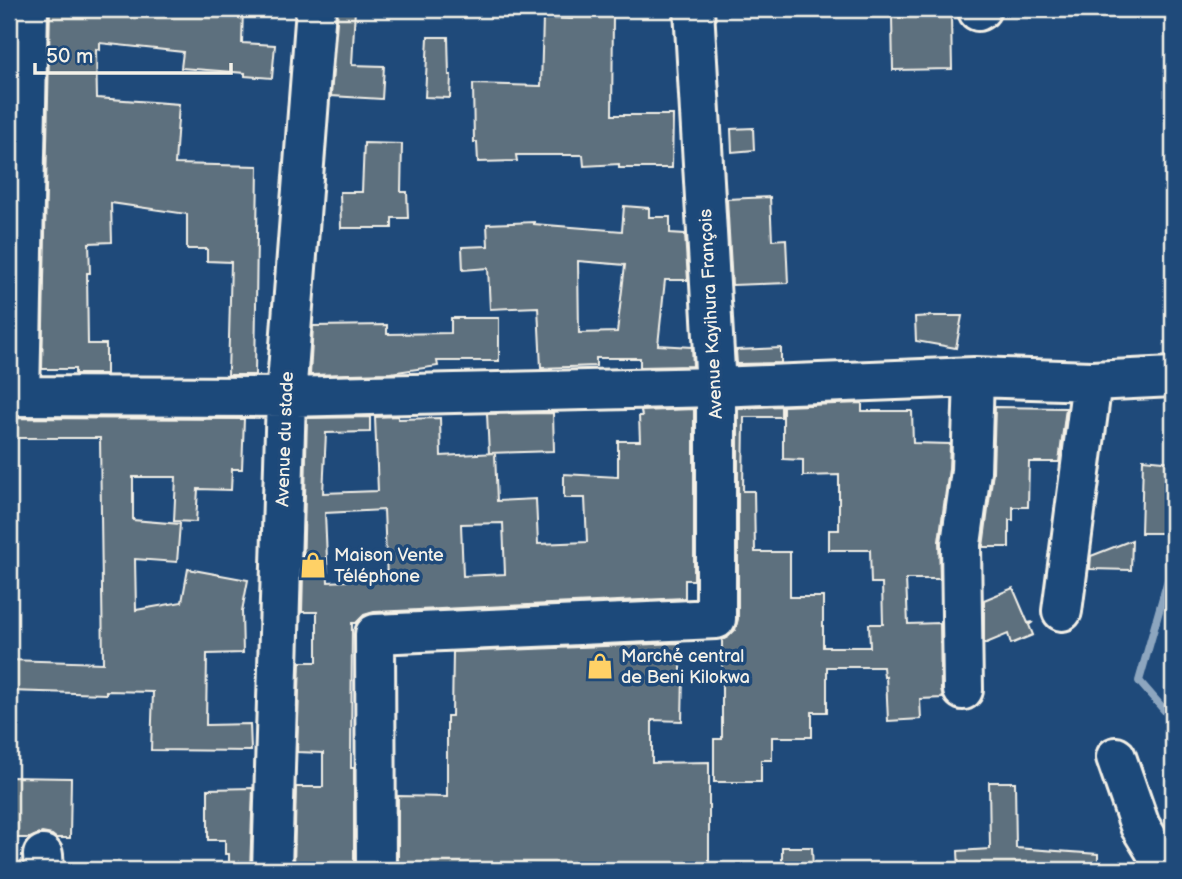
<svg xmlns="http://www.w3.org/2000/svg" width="1182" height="879" viewBox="0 0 1182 879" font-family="'Balsamiq Sans',sans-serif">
	<rect width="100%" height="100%" fill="#1f4a7a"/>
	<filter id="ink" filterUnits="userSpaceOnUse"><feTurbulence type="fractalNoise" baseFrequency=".0143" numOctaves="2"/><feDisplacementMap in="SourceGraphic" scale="14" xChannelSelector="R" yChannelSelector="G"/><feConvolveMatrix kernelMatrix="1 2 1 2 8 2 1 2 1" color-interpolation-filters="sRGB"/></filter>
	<g filter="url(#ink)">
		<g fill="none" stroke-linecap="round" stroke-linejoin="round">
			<path stroke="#8da6bf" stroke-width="8" d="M1173,562L1139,681L1173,720"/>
		</g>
		<path fill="#5d6f7e" stroke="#f4f1e8" stroke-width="2" fill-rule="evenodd" d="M50,9H243L242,43L275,45L272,78L245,76V73L181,68L183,52L100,43V50L96,49L97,98L179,104L175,164L258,166L255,375H228L231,262L207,261V249H187V214L111,203L112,242L89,243L90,273H87L88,344H106V374H75V369H42Z
			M338,9H355L352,65L384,66L382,99L331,96Z
			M572,15L613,16L612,115H673L672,168H619V164L584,166L583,155H516L517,161L478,162L477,142H474L473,84L541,86L543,18L572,19Z
			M951,16L952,69L893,70L892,17Z
			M428,37H448L449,75H451L450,98L425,97Z
			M753,128L754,150L732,152L731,129Z
			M364,143L402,144L401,192H407L408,218H392V228H341L340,192H362Z
			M770,197L772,240L786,239L788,283L732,285L727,199Z
			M624,206L649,208V217H670V233L685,234L688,280H665L658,345L692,347L693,366L640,367V358H596V366L541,368L538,307L490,309L488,268L463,270L462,247L488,246L487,224L534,222V224L622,231ZM578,261L625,265L617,332L579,333Z
			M933,316H962L956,348L916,341L915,317Z
			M451,318H499V361H437L438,366L390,373L310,375L313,326L387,325V334L451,333Z
			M781,348V363L737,364L736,350Z
			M862,403V411H912L913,443L950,444L949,469L939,541L940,579H906L908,624L940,623L941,690L943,698L920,699L921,719L888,721L886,676L884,677L883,667H827V712H812V737H772V760H761V782H714V739H722V640L728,637L735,630L738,619V408L781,406V417H744L743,491H754L755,552H790V597H823V647H870L869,624H883L882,583H871L870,550H829V530H839V475L803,476V460L783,459V406Z
			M995,407L1066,408L1059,462H1029L1028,507H1013V520H1009V547H983L993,472Z
			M694,409V580H685V598L374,612L364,615L356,623H352L351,768H354V870H294L296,787H323V753L297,752L300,662H317V612H302L307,418L370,417V432L326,433L323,493L378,491L375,417L398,416V419L440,418L441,456L495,453L497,501L536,499L538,544L587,542L585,498H564V474L618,477V441H640L639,416H642L641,411ZM384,510L387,579L328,582L325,513ZM503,523L505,574L463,576L461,524Z
			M553,413L554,451L489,453L487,414Z
			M9,418L244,419L242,469H232L231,490L198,489L196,522L174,521L176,477H133V520L180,524L177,562L135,559L136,610L182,602L188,569L248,580L242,611L243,653L207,654L206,725L250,724L251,751L151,750L153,692L106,691V694L9,691V660L103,663L100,438H9Z
			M1143,459L1173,462V493H1168L1167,533H1141Z
			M1132,540L1131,570L1090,569L1091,556Z
			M1013,588L1028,623L1033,622L1029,625L1033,635L1011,644L1008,634L984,644V600Z
			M679,643V649H681V674H683L682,721L652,720V763L709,762V870H398V796L447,797V716H452L453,652Z
			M9,777L71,778L70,838H56L52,835L42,833L30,838H9Z
			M989,782H1015L1016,848L1098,854V870H959L958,851L990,849Z
			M253,788L250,870H229V854H225V840H208V789Z
			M782,847H812L813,870H782Z"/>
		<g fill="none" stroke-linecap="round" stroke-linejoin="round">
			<g stroke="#f4f1e8" stroke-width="44">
				<path id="minor" d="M978,11L981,9
					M9,396L286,397L716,387L974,377L1092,381L1173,377
					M20,396L28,9
					M1062,611L1092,381
					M963,690L961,544L971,471L974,377
					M1116,757L1140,826L1167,870
					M43,855L44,870
					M272,870L286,397L316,9
					M376,870L375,634L716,619V387L694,9"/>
			</g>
			<use href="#minor" stroke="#1f4a7a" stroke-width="38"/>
		</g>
	</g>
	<defs>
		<g id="shop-bare" transform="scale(2.1)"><path d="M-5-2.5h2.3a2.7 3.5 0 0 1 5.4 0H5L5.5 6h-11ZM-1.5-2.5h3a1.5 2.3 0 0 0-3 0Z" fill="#ffd166" stroke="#1f4a7a" stroke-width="2.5" paint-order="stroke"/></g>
	</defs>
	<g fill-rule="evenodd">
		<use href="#shop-bare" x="313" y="565"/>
		<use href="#shop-bare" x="600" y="666"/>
	</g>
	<g text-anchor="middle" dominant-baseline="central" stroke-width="7" stroke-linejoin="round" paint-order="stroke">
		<g font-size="18" fill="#f4f1e8" stroke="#1f4a7a">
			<text transform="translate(711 314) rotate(-93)">Avenue Kayihura François</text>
			<text transform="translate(285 439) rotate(-88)">Avenue du stade</text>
		</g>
		<g font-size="18" fill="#f4f1e8" stroke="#1f4a7a" text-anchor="start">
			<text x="334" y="555">Maison Vente<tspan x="334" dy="21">Téléphone</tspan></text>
			<text x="621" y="656">Marché central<tspan x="621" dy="21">de Beni Kilokwa</tspan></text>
		</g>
	</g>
	<rect width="1182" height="879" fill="none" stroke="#1f4a7a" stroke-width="35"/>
	<rect x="18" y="18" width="1147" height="844" fill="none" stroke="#f4f1e8" stroke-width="2.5" filter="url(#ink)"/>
	<path d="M35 63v10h196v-10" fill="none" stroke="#f4f1e8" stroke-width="3.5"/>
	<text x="46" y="63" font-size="21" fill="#f4f1e8" stroke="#1f4a7a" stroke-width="5" paint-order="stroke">50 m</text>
</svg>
